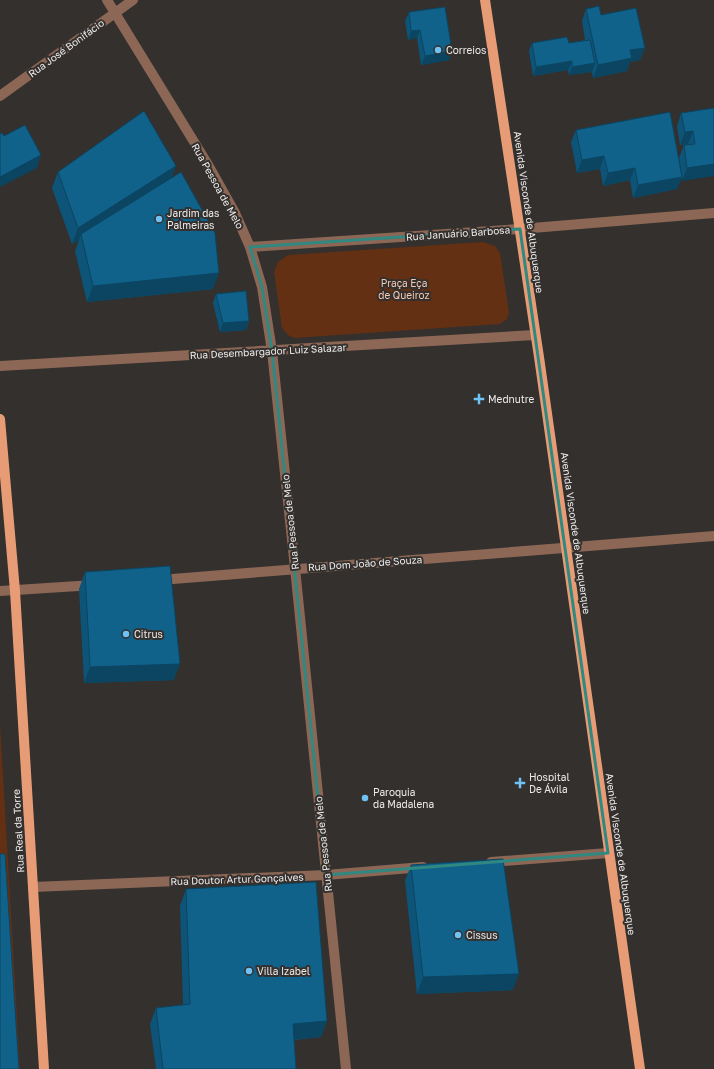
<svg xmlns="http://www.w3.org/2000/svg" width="714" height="1069" viewBox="0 0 714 1069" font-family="'Golos Text',sans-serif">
	<rect width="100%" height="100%" fill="#33302e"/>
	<path fill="#633013" d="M483,242L495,246L500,253L509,312L507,319L500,324L294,338L288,335L282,328L274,272L278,262L288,255Z
		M0,723L20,1069H0Z"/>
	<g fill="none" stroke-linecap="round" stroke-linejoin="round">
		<path stroke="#8c6755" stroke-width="10" d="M107,0L207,163L235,213L250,247L262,287L272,351L295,568L346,1069
			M0,96L133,0
			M250,247L520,229L714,213
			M0,366L535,335
			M160,580L714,536
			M0,591L94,585
			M491,862L608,853
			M33,887L326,875L423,867"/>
		<path stroke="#e79c76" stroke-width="10" d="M485,0L539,357L640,1069
			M0,419L15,591L44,1069"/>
	</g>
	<path fill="#0e5478" d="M586,9L601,15L645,48L640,60L630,62L627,71L593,78L592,72L569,75L568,70L533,76L529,51L532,43H569L585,40L582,21Z
		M409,12L449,60L421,65L417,38L408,40L405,21Z
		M714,108L682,181V177L677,189L633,198L630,180L603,186L600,169L577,173L571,142L576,130L681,171L679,158L684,145H688V144L680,145L677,126L681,113Z
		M176,166L171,178L213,289L87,302L75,251L79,240L72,244L52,188L58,172Z
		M216,294L249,321L246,330L220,332L213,303Z
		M85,572L174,680L84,683L79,589Z
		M411,865L513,990L417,994L405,881Z
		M186,889L327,1021L321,1037L294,1040L296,1069H156L150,1024L156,1008L183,1005L180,906Z"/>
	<path fill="#0b4561" d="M420,30L417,38L408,40L411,31Z
		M645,48L640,60L630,62L627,71L593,78L598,65L630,50Z
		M452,51L449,60L421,65L425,56Z
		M572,61L568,70L533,76L536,67Z
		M595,63L592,72L569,75L572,67Z
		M693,131L688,144L680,145L685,132Z
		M41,155L37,168L0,187V177Z
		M604,156L600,169L577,173L582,160Z
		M714,164V176L682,181L687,168Z
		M176,166L170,182L81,234L79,240L72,244L78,228Z
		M635,168L630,180L603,186L608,173Z
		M682,177L677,189L633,198L638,185Z
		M219,273L213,289L87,302L93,286Z
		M249,321L246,330L220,332L223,323Z
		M180,664L174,680L84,683L90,667Z
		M519,974L513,990L417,994L423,977Z
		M327,1021L321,1037L287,1040L293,1024Z"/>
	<path fill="#10628b" stroke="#0b4561" d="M599,6L601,15L636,8L645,48L630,50L632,58L598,65L586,9Z
		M445,7L452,51L425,56L420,30L411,31L409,12Z
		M567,37L569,43L590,40L595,63L572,67V61L536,67L532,43Z
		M714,108V164L687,168L684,145L695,144L693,131L685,132L681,113Z
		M144,111L176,166L78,228L58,172Z
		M670,112L682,177L638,185L635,168L608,173L604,156L582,160L576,130Z
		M25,125L41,155L0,177V134L2,133L4,136Z
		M181,172L215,233L219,273L93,286L81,234Z
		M246,291L249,321L223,323L216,294Z
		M170,566L180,664L90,667L85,572Z
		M0,854H5L19,1069H0Z
		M503,859L519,974L423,977L411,865Z
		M316,882L327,1021L293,1024L296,1069H163L156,1008L190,1004L186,889Z"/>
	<path fill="none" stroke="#308881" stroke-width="3" stroke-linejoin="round" d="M520,229L608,853L326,875L272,351L262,287L250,247Z"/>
	<g fill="#70c2f4" stroke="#33302e" stroke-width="1.5">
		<circle cx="438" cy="50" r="4"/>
		<circle cx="159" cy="219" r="4"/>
		<path d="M477 393h4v4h4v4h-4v4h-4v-4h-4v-4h4z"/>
		<circle cx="126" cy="634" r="4"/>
		<path d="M518 777h4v4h4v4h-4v4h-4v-4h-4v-4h4z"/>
		<circle cx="365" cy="798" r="4"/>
		<circle cx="458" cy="935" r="4"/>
		<circle cx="249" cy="971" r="4"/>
	</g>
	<g text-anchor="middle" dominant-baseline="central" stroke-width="4" stroke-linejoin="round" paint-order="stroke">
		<g font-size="10" fill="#eeeceb" stroke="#33302e">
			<text transform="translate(66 48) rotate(-36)">Rua José Bonifácio</text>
			<text transform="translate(218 186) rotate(61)">Rua Pessoa de Melo</text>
			<text transform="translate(529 212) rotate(82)">Avenida Visconde de Albuquerque</text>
			<text transform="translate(458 233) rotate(-4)">Rua Januário Barbosa</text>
			<text transform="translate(268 351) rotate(-3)">Rua Desembargador Luiz Salazar</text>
			<text transform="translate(290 522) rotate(-96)">Rua Pessoa de Melo</text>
			<text transform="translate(576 533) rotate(82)">Avenida Visconde de Albuquerque</text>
			<text transform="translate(365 563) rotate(-4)">Rua Dom João de Souza</text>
			<text transform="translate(18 831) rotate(-93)">Rua Real da Torre</text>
			<text transform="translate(323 844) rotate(-96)">Rua Pessoa de Melo</text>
			<text transform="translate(621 854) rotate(82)">Avenida Visconde de Albuquerque</text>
			<text transform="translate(237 879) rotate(-2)">Rua Doutor Artur Gonçalves</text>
		</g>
		<g font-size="10" fill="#eeeceb" stroke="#33302e" text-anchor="start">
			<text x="446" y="50">Correios</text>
			<text x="167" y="213">Jardim das<tspan x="167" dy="12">Palmeiras</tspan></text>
			<text x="488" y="399">Mednutre</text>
			<text x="134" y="634">Citrus</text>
			<text x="529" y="777">Hospital<tspan x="529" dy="12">De Ávila</tspan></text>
			<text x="373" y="792">Paroquia<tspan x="373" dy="12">da Madalena</tspan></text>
			<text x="466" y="935">Cissus</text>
			<text x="257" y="971">Villa Izabel</text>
		</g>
		<g font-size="10" fill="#f6c8b2" stroke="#33302e">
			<text x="404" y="283">Praça Eça<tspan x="404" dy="12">de Queiroz</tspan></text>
		</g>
	</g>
</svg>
